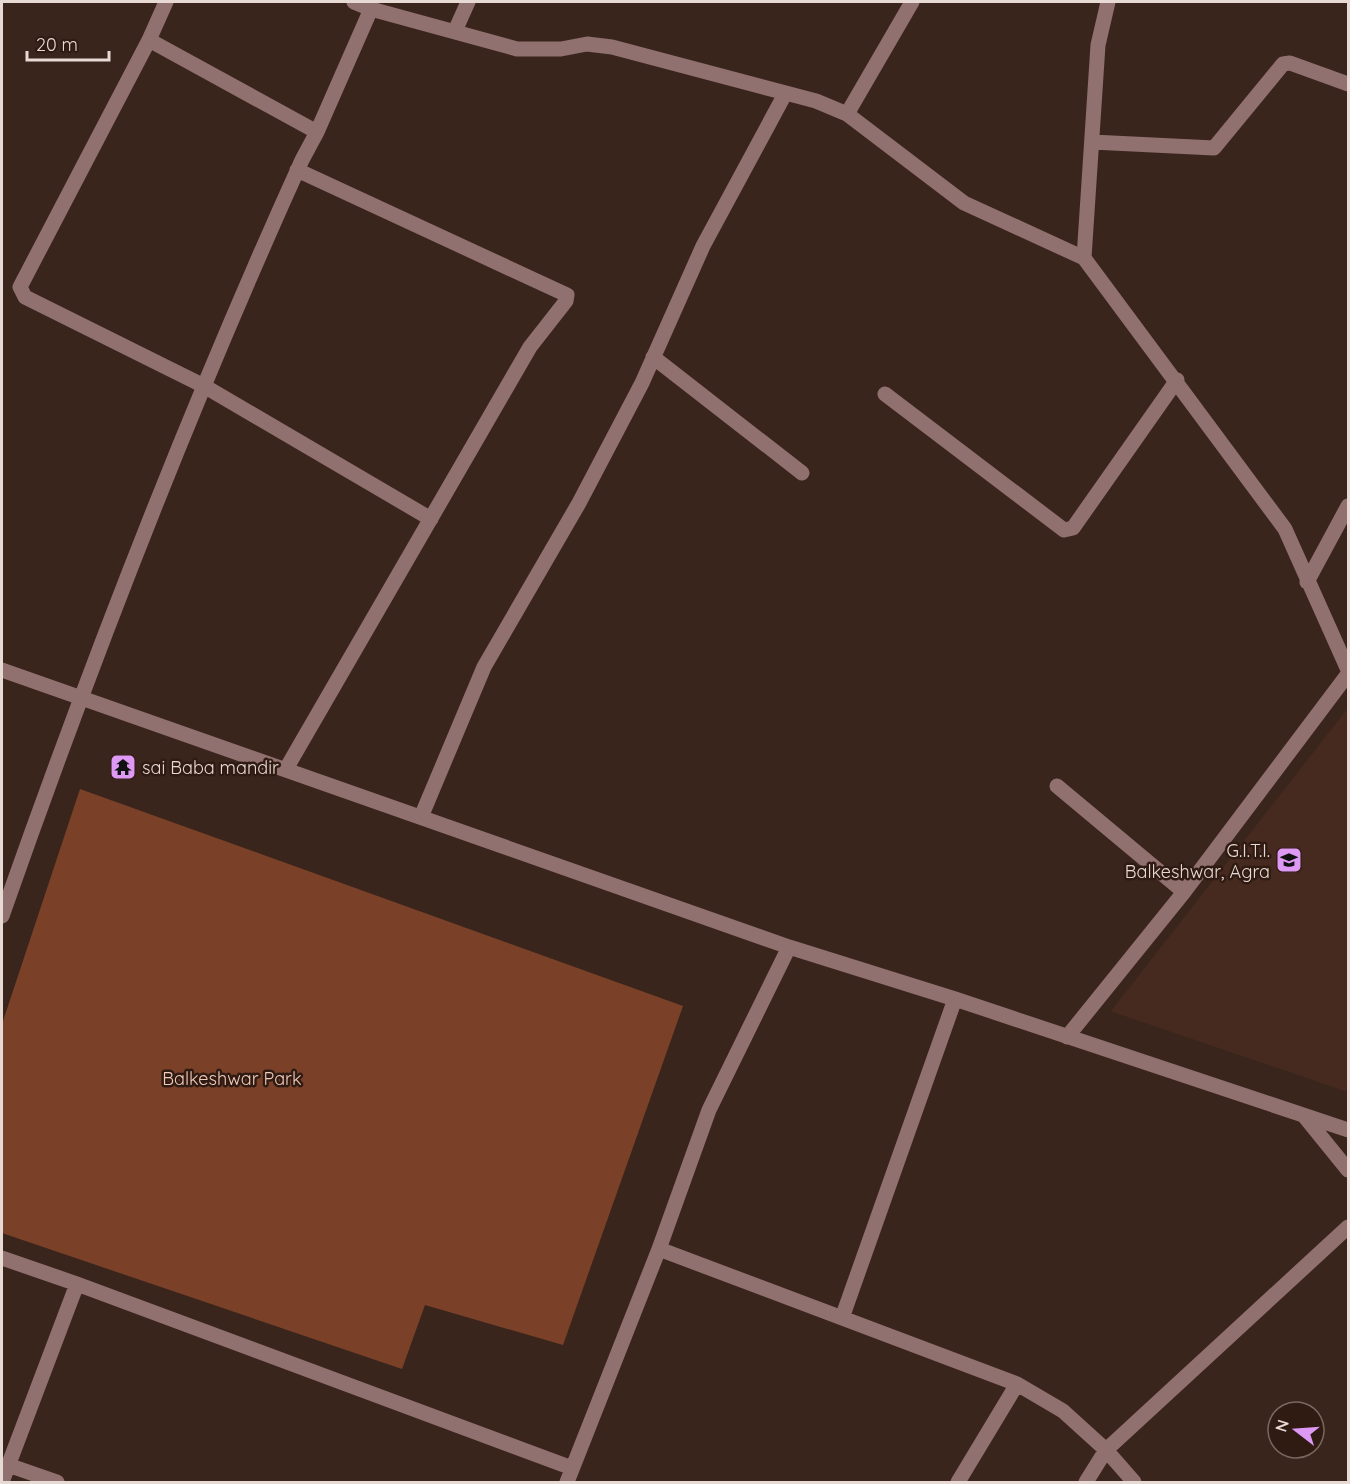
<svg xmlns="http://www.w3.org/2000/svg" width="1350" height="1484" viewBox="0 0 1350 1484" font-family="Quicksand,sans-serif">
	<rect width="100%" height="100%" fill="#3a251c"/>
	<path fill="#462a1f" d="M1348,708V1092L1110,1011H1111Z"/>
	<path fill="#7a4128" d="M80,789L683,1006L563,1345L425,1305L402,1369L2,1233V1024Z"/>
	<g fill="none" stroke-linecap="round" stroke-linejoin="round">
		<path stroke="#917070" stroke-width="15" d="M166,2L149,40L20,287L25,297L204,386L431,519
			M354,2L371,9L517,49H561L587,44L612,47L816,101L847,114
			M912,2L847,114L964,203L1084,258
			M455,31L468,2
			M317,132L371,9
			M1092,142L1214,148L1283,64L1290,63L1348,84
			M653,357L802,473
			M885,394L1064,530L1073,528L1177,380
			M1307,582L1348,506
			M2,670L789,947L955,999L1348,1130
			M286,769L530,347L566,301L567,295L297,170
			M1057,786L1184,892
			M421,817L484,667L579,503L642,383L703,246L785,94
			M2,916C92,660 190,407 302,160L317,132L149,40
			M1067,1037L1184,892L1348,674V670L1285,529L1084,258L1098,45L1108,2
			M1305,1117L1348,1170
			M659,1249L1017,1384L1063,1411L1106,1450L1134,1482
			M2,1258L77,1284L2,1482
			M77,1284L572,1468
			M842,1318L955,999
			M8,1465L57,1482
			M567,1482L659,1249L709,1110L789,947
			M958,1482L1017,1384
			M1086,1482L1106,1450L1348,1227"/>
	</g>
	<defs>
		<g id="temple-square" transform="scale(1.35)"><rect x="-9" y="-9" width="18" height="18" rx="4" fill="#dd99f4" stroke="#301b13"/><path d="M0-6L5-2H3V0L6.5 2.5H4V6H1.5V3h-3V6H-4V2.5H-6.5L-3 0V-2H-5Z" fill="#111"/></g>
		<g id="university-square" transform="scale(1.35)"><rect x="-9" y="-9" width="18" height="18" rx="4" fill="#dd99f4" stroke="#301b13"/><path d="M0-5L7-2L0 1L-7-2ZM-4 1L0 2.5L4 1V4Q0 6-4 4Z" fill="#111"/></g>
	</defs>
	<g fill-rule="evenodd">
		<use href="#temple-square" x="123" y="767"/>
		<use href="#university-square" x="1289" y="860"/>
	</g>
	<g text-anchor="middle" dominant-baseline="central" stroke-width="5" stroke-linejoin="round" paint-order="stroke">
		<g font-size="18" fill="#e7d9d3" stroke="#301b13" text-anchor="start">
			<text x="142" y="767">sai Baba mandir</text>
			<text x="1270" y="850" text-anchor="end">G.I.T.I.<tspan x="1270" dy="21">Balkeshwar, Agra</tspan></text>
		</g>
		<g font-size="18" fill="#f3ccbc" stroke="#301b13">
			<text x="232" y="1078">Balkeshwar Park</text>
		</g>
	</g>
	<rect width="1350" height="1484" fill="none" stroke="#e7d9d3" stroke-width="6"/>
	<g transform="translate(1296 1430) rotate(287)"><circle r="28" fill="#301b13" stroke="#796760" stroke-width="1.5"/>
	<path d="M0-4.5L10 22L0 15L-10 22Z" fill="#dd99f4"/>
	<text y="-9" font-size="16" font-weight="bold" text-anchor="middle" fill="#e7d9d3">N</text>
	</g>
	<path d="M27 51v9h82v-9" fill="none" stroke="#e7d9d3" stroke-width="3"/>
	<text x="36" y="51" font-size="18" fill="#e7d9d3" stroke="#301b13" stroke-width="4.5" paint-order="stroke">20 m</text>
</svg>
